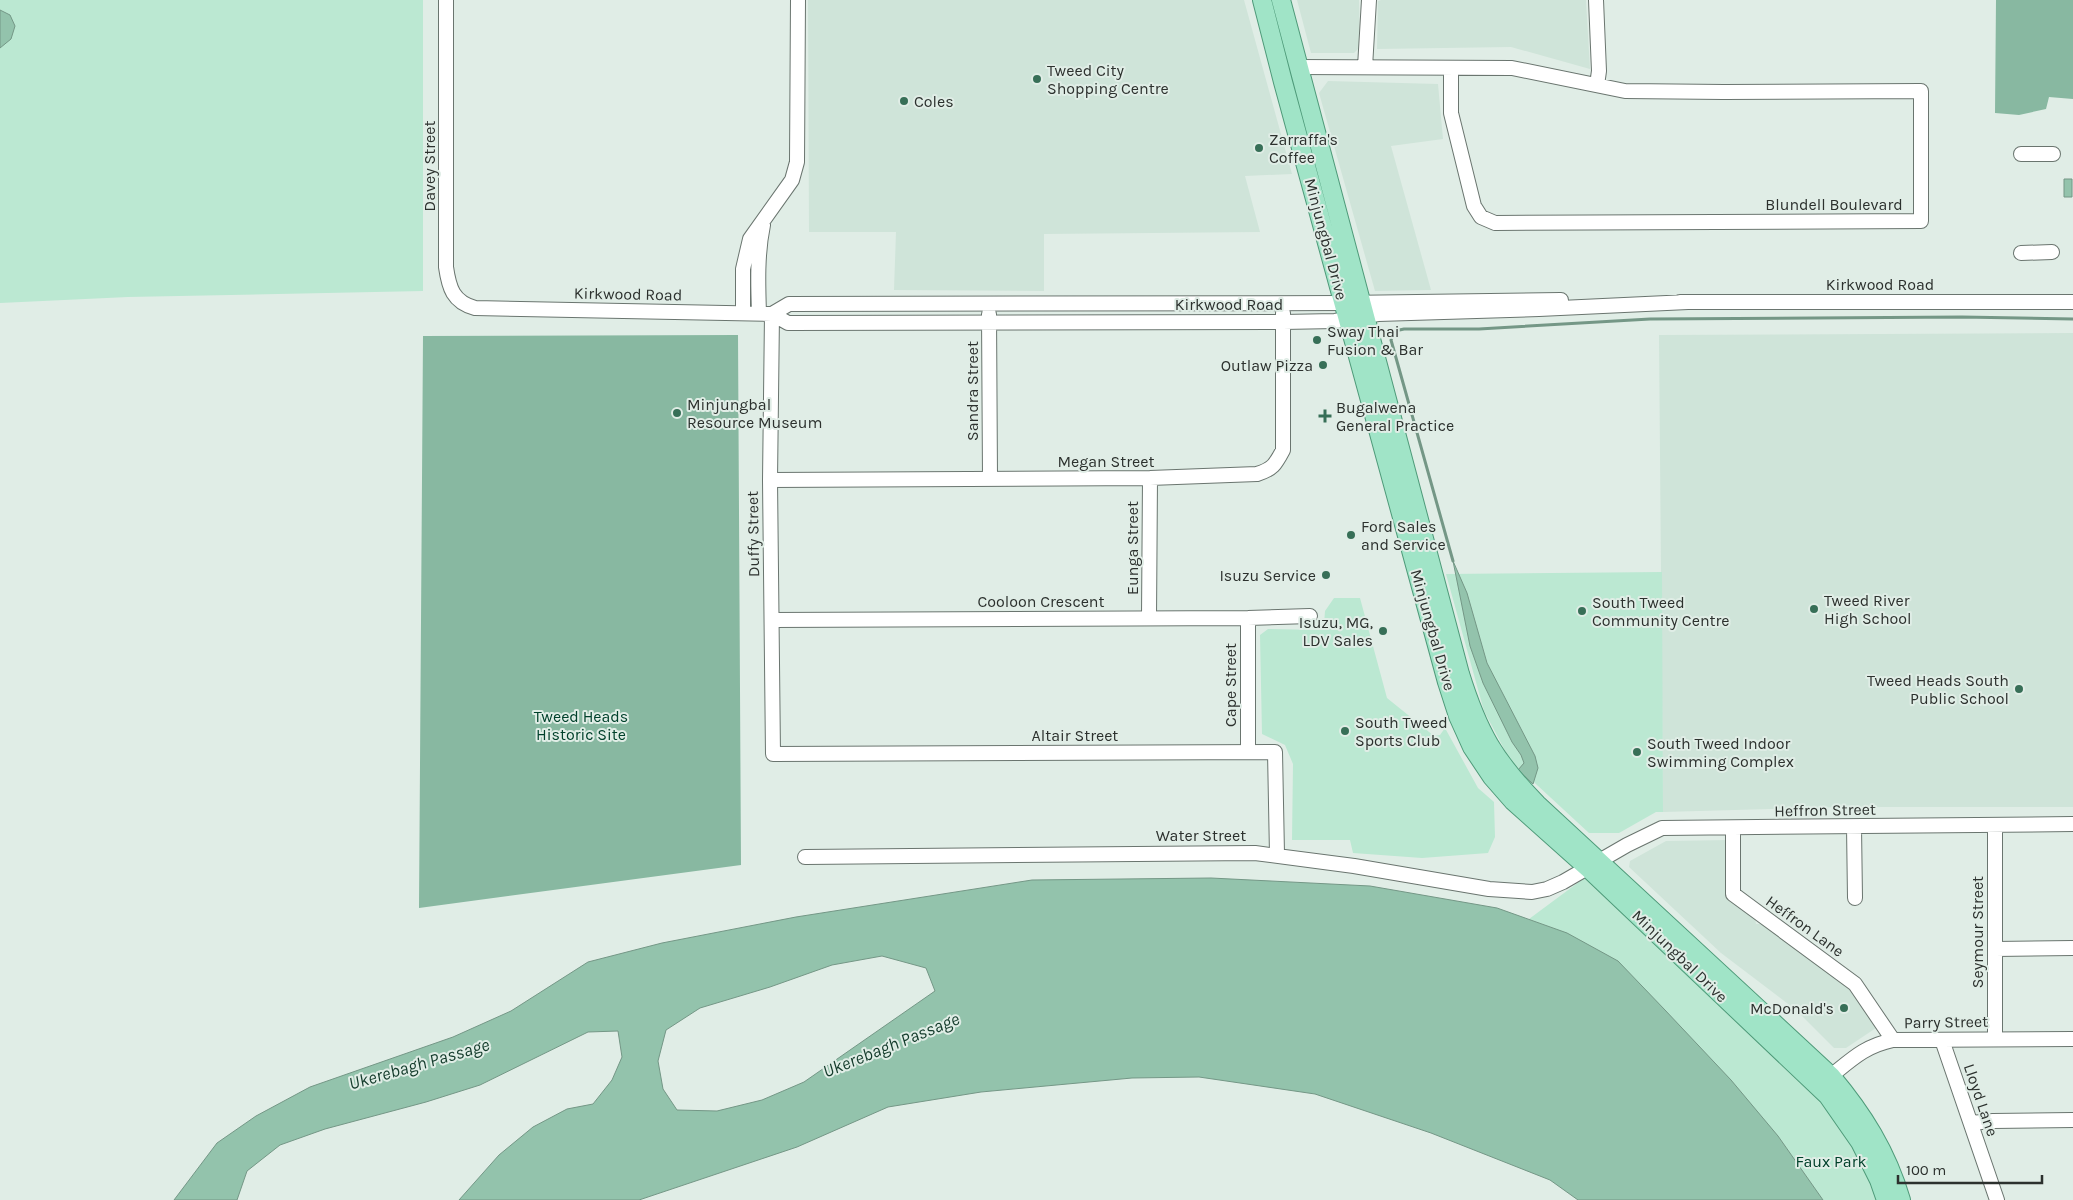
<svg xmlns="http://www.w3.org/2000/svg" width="2073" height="1200" viewBox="0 0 2073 1200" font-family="Karla,sans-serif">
	<rect width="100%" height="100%" fill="#e0ede6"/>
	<path fill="#cfe4d9" d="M808,0H1244L1292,174L1245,176L1260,232L1044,234V291L894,290L896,232H809Z
		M1297,0H1359L1360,47L1354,53H1311Z
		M1381,0H1586L1590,69L1511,47L1377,49L1378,1Z
		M1328,81L1438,84L1443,139L1391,146L1431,290L1375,291L1319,93Z
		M2073,333V807H1845L1663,812L1659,335Z
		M1729,840L1731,899L1755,918L1756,924H1763L1854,989L1879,1026L1846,1048H1834L1796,1010L1721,953L1629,867L1630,861L1666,841Z"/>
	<path fill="#bbe8d2" d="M0,0H423V291L128,297L0,303Z
		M1662,572L1663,812H1656L1619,833H1589L1510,760L1484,711L1446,574Z
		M1334,598H1360L1387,698L1434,736L1440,735L1445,728L1478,788L1494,802L1495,837L1488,853L1422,858L1353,853L1350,840H1292L1293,764L1285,745L1262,734L1260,635L1268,629L1318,630L1324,624L1325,611Z
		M1587,876L1821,1098L1859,1149L1878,1200H1823L1778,1136L1529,919Z"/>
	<path fill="#88b8a1" d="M1996,0H2073V99L2049,97L2046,109L2019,115L1995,113Z
		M738,335L741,865L419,908L423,336Z"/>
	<path fill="#93c3ac" stroke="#749786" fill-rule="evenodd" d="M0,10L10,15L15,26L11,39L0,48Z
		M2064,179H2072V197H2064Z
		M1453,561L1467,593L1487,663L1535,756L1538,768L1533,784L1518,770L1524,763L1521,755L1512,742L1483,683L1470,646Z
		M1211,878L1370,886L1497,908L1567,933L1618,961L1665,1010L1731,1080L1778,1136L1823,1200H1578L1550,1180L1431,1133L1315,1094L1199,1077L1132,1078L981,1092L888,1107L797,1147L639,1200H459L499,1155L533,1127L567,1109L593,1104L612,1080L622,1057L618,1031L588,1032L480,1085L426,1102L325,1129L280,1145L247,1171L237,1200H174L217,1143L256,1116L310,1087L453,1037L511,1011L588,962L662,943L796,917L1032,880ZM882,956L926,968L935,991L804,1082L762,1100L717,1111L677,1110L663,1089L658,1061L666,1030L700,1008L770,987L832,965Z"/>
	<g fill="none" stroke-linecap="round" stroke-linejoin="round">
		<path stroke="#749786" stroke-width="3" d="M1453,561L1391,340L1395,331L1404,329H1479L1650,319L1962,317L2073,319"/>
		<g stroke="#6a756f" stroke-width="16">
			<path id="minor" d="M446,0V267C449,288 453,302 475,308L772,314L788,323L1283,322L1335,321L1378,314L1539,309L1688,302
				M1596,0L1599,71L1597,85
				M1298,67L1512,68L1625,91L1724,92L1921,91V221L1495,223L1481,217L1474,206L1451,113V68
				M1365,67L1369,0
				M2021,154H2053
				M2021,253L2052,252
				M1680,302H2073
				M743,313V269L750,239L792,180L797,162L798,0
				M759,313C758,284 757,254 763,225
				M772,314L789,304L1344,303L1561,300
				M772,314L770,480L773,754L1275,752L1277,854
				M989,314L990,478
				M770,480L1150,478L1257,474C1273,469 1275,465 1283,450V313
				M1149,618L1150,478
				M1248,618V751
				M772,620L1248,618L1310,616
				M1995,825V1039
				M1854,827L1855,898
				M1733,828V894L1855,984L1893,1040
				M805,857L1255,853L1354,866L1489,889L1532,892L1547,889L1563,882L1627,845L1662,828L2073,824
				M1995,949L2073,948
				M1942,1040L1997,1200
				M1831,1076C1852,1059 1865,1046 1893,1040L2073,1039
				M1971,1123L1993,1121L2073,1120"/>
		</g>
		<g stroke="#4e9a79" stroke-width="20">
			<path id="major" d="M1262,0L1283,82L1447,682L1458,716L1472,747L1492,777L1513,801L1588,868L1828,1096L1860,1142L1879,1180L1886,1200
				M1281,0L1460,674C1478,732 1494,760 1537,804L1831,1076C1863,1114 1887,1152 1901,1200"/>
		</g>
		<use href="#minor" stroke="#fff" stroke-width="14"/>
		<use href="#major" stroke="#a0e4c7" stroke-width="18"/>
	</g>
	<g fill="#376f57" stroke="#e0ede6" stroke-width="2">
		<circle cx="1037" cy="79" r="5"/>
		<circle cx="904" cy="101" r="5"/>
		<circle cx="1259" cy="148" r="5"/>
		<circle cx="1317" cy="340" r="5"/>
		<circle cx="1323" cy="365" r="5"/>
		<circle cx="677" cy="413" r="5"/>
		<path d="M1322.5 408.5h5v5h5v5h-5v5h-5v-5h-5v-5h5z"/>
		<circle cx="1351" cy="535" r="5"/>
		<circle cx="1326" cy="575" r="5"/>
		<circle cx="1814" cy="609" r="5"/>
		<circle cx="1582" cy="611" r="5"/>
		<circle cx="1383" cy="631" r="5"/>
		<circle cx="2019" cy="689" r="5"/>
		<circle cx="1345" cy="731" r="5"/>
		<circle cx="1637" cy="752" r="5"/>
		<circle cx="1844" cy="1008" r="5"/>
	</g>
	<g text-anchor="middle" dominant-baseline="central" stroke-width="4" stroke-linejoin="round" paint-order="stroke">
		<g font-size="16" fill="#2c312e" stroke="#e0ede6" text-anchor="start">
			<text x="1047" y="70">Tweed City<tspan x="1047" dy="18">Shopping Centre</tspan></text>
			<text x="914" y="101">Coles</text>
			<text x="1269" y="139">Zarraffa's<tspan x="1269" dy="18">Coffee</tspan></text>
			<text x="1327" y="331">Sway Thai<tspan x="1327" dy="18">Fusion &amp; Bar</tspan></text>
			<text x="1313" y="365" text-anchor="end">Outlaw Pizza</text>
			<text x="687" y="404">Minjungbal<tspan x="687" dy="18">Resource Museum</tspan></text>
			<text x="1336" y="407">Bugalwena<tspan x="1336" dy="18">General Practice</tspan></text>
			<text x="1361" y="526">Ford Sales<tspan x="1361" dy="18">and Service</tspan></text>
			<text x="1316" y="575" text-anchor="end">Isuzu Service</text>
			<text x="1824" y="600">Tweed River<tspan x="1824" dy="18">High School</tspan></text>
			<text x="1592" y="602">South Tweed<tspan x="1592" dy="18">Community Centre</tspan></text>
			<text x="1373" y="622" text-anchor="end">Isuzu, MG,<tspan x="1373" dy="18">LDV Sales</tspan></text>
			<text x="2009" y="680" text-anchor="end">Tweed Heads South<tspan x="2009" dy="18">Public School</tspan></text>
			<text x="1355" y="722">South Tweed<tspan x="1355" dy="18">Sports Club</tspan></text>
			<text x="1647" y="743">South Tweed Indoor<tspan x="1647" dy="18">Swimming Complex</tspan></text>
			<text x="1834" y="1008" text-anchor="end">McDonald's</text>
		</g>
		<g font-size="16" fill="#2c312e" stroke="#e0ede6">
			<text transform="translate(429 166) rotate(-90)">Davey Street</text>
			<text x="1834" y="204">Blundell Boulevard</text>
			<text transform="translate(1326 239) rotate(75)">Minjungbal Drive</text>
			<text x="1880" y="284">Kirkwood Road</text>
			<text transform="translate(628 294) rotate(1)">Kirkwood Road</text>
			<text x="1229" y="304">Kirkwood Road</text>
			<text transform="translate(972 391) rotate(-90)">Sandra Street</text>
			<text x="1106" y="461">Megan Street</text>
			<text transform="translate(753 534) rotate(-91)">Duffy Street</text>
			<text transform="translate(1132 548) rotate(-90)">Eunga Street</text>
			<text x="1041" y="601">Cooloon Crescent</text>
			<text transform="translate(1433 630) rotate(74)">Minjungbal Drive</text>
			<text transform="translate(1230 685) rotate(-90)">Cape Street</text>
			<text x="1075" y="735">Altair Street</text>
			<text transform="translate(1825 810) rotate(-1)">Heffron Street</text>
			<text x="1201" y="835">Water Street</text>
			<text transform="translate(1805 926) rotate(36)">Heffron Lane</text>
			<text transform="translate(1977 932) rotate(-90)">Seymour Street</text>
			<text transform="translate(1680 956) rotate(44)">Minjungbal Drive</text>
			<text transform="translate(1946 1022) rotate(-1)">Parry Street</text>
			<text transform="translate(1981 1100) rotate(71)">Lloyd Lane</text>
		</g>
		<g font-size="16" fill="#00412b" stroke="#e0ede6">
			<text x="581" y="716">Tweed Heads<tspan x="581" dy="18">Historic Site</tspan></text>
			<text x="1831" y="1161">Faux Park</text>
		</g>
		<g font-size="18" font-style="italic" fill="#133b2b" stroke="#e0ede6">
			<text transform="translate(891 1045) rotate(-22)">Ukerebagh Passage</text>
			<text transform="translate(419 1064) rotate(-16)">Ukerebagh Passage</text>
		</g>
	</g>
	<path d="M1898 1175v8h144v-8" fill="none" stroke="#2c312e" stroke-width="2.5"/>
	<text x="1906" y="1175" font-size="15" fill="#2c312e" stroke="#e0ede6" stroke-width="4" paint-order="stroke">100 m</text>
</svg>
